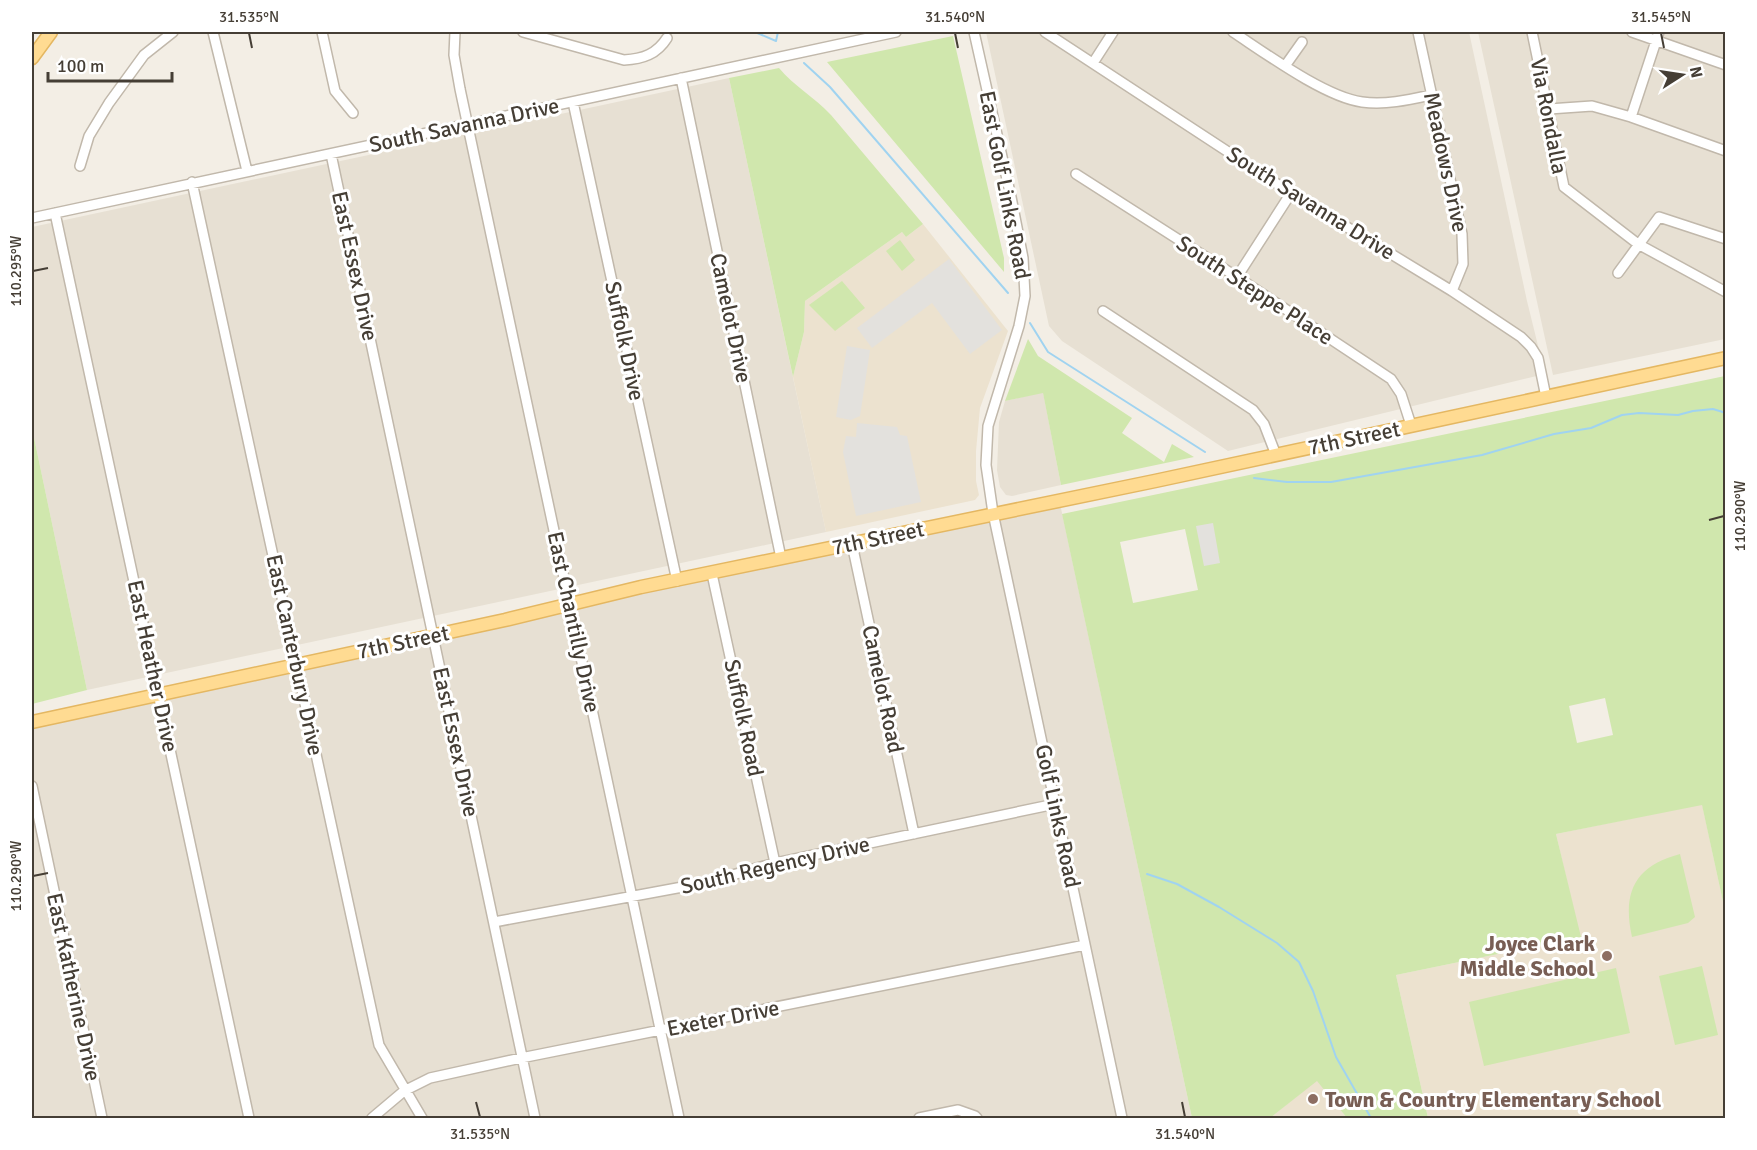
<svg xmlns="http://www.w3.org/2000/svg" width="1757" height="1150" viewBox="0 0 1757 1150" font-family="Signika,sans-serif">
	<rect width="100%" height="100%" fill="#f3eee5"/>
	<path fill="#e7e0d3" d="M986,32H1469L1527,301L1545,374L1228,451L1062,341L1049,326Z
		M1478,32H1725V339L1553,375Z
		M729,78L826,532L87,690L32,428V227Z
		M1043,392L1061,485L1012,496L1006,495L1000,487L997,470L999,422L1005,401Z
		M1059,499L1192,1118H32V722Z"/>
	<path fill="#ece2cf" d="M923,224L1008,331L980,408L976,451V481L979,495L975,500L826,532L793,377L804,332L805,301L902,232L906,237Z
		M1702,804L1725,911V1118H1428L1396,975L1580,937L1556,834Z
		M1317,1080L1347,1118H1270Z"/>
	<path fill="#d0e7ad" fill-rule="evenodd" d="M953,36L1004,258V272L827,62Z
		M779,68C794,86 814,97 831,115L923,224L906,237L902,232L805,301L804,332L793,377L729,78Z
		M900,240L915,260L902,271L886,251Z
		M842,281L865,308L835,331L809,305Z
		M1028,339L1038,356L1132,418L1122,433L1164,462L1172,444L1194,457L1061,485L1043,393L1005,401Z
		M1725,376V911L1702,805L1556,834L1581,937L1396,975L1428,1118H1347L1317,1081L1270,1118H1192L1062,514ZM1185,529L1198,590L1133,603L1120,542ZM1605,698L1613,735L1577,743L1569,706Z
		M32,428L87,690L32,704Z
		M1680,854L1695,917L1688,923L1632,937C1622,892 1635,866 1680,854Z
		M1702,966L1718,1035L1675,1045L1659,976Z
		M1616,968L1630,1033L1484,1066L1469,1002Z"/>
	<path fill="#e3e1dd" d="M949,259L1002,330L970,354L932,303L872,348L857,328Z
		M847,346L870,350L860,416L851,420L836,417Z
		M857,423L897,427L900,435L907,436L921,502L856,516L843,452L846,436L856,437Z
		M1213,523L1220,563L1204,566L1196,526Z"/>
	<g fill="none" stroke-linecap="round" stroke-linejoin="round">
		<path stroke="#a0d3f0" stroke-width="2" d="M755,32L776,41L778,32
			M804,63L830,87L1008,293
			M1030,323L1048,352L1205,452
			M1254,478L1287,482H1331L1482,455L1554,434L1591,428L1622,415L1639,413L1678,415L1693,411L1713,409L1726,413
			M1147,874L1177,884L1219,907L1277,943L1299,962L1313,991L1336,1057L1371,1118"/>
		<g stroke="#c1b8ab" stroke-width="12">
			<path id="minor" d="M213,32L247,171
				M322,32L335,91L353,113
				M455,32L454,55L460,89L679,1118
				M523,32L624,60C643,59 657,54 667,38
				M974,32L1011,197L1023,258L1025,296L1019,326L988,426L986,465L993,513L1122,1118
				M1045,32L1291,193L1452,291L1521,337L1531,347L1538,358L1546,397
				M1233,32C1265,53 1325,97 1362,102C1386,105 1408,100 1431,95
				M1418,32L1462,234L1463,264L1452,291
				M1532,32L1564,187L1638,244L1726,292
				M1632,32L1726,65
				M1093,63L1113,32
				M1285,66L1302,42
				M681,78L781,558
				M573,102L677,581
				M1549,109L1592,106L1631,117L1726,151
				M1631,117L1659,32
				M331,154L535,1118
				M80,166L89,136L109,103L144,55L173,32
				M1076,174L1237,277L1391,379L1401,394L1411,425
				M192,182L379,1045L422,1118
				M55,213L249,1118
				M32,218L896,32
				M1618,273L1659,217L1726,239
				M1237,277L1291,193
				M1103,311L1253,410L1264,424L1276,455
				M852,544L914,834
				M712,574L775,863
				M32,786L102,1118
				M494,922L704,883L775,863L1055,804
				M372,1118L404,1091L430,1078L521,1058L1085,945
				M919,1118L958,1110L975,1116L977,1118"/>
		</g>
		<g stroke="#e4b762" stroke-width="15">
			<path id="major" d="M32,58L51,32
				M32,722L505,620L641,587L1155,481L1726,358"/>
		</g>
		<use href="#minor" stroke="#fff" stroke-width="9"/>
		<use href="#major" stroke="#ffdb92" stroke-width="12"/>
	</g>
	<path fill="none" stroke="#453e35" stroke-width="2" d="M249,33L252,48M955,33L958,48M1661,33L1664,48M33,271L48,268M1709,520L1724,516M33,876L48,873M476,1102L480,1117M1182,1102L1185,1117"/>
	<g fill="#8d6e63" stroke="#fff" stroke-width="2">
		<circle cx="1607" cy="956" r="6"/>
		<circle cx="1313" cy="1099" r="6"/>
	</g>
	<g text-anchor="middle" dominant-baseline="central" stroke-width="6" stroke-linejoin="round" paint-order="stroke">
		<g font-size="22" fill="#453e35" stroke="#fff">
			<text transform="translate(1549 116) rotate(79)">Via Rondalla</text>
			<text transform="translate(464 125) rotate(-12)">South Savanna Drive</text>
			<text transform="translate(1446 162) rotate(78)">Meadows Drive</text>
			<text transform="translate(1005 185) rotate(79)">East Golf Links Road</text>
			<text transform="translate(1311 203) rotate(32)">South Savanna Drive</text>
			<text transform="translate(355 266) rotate(78)">East Essex Drive</text>
			<text transform="translate(1255 290) rotate(33)">South Steppe Place</text>
			<text transform="translate(731 318) rotate(78)">Camelot Drive</text>
			<text transform="translate(625 341) rotate(78)">Suffolk Drive</text>
			<text transform="translate(1354 438) rotate(-12)">7th Street</text>
			<text transform="translate(878 538) rotate(-12)">7th Street</text>
			<text transform="translate(574 622) rotate(78)">East Chantilly Drive</text>
			<text transform="translate(403 642) rotate(-12)">7th Street</text>
			<text transform="translate(295 655) rotate(78)">East Canterbury Drive</text>
			<text transform="translate(153 666) rotate(78)">East Heather Drive</text>
			<text transform="translate(883 689) rotate(78)">Camelot Road</text>
			<text transform="translate(744 718) rotate(78)">Suffolk Road</text>
			<text transform="translate(456 742) rotate(78)">East Essex Drive</text>
			<text transform="translate(1058 816) rotate(78)">Golf Links Road</text>
			<text transform="translate(775 865) rotate(-13)">South Regency Drive</text>
			<text transform="translate(74 987) rotate(78)">East Katherine Drive</text>
			<text transform="translate(723 1018) rotate(-11)">Exeter Drive</text>
		</g>
		<g font-size="22" font-weight="bold" fill="#785e54" stroke="#fff" text-anchor="end">
			<text x="1595" y="943">Joyce Clark<tspan x="1595" dy="25">Middle School</tspan></text>
			<text x="1325" y="1099" text-anchor="start">Town &amp; Country Elementary School</text>
		</g>
	</g>
	<rect width="1757" height="1150" fill="none" stroke="#ffffff" stroke-width="66"/>
	<g transform="translate(1682 75) rotate(78)" stroke="#ffffff" stroke-width="4.5" paint-order="stroke">
	<path d="M0-4.5L10 22L0 15L-10 22Z" fill="#453e35"/>
	<text y="-9" font-size="16" font-weight="bold" text-anchor="middle" fill="#453e35">N</text>
	</g>
	<path d="M48 72v9h124v-9" fill="none" stroke="#453e35" stroke-width="3"/>
	<text x="57" y="72" font-size="18" fill="#453e35" stroke="#ffffff" stroke-width="4.5" paint-order="stroke">100 m</text>
	<rect x="33" y="33" width="1691" height="1084" fill="none" stroke="#453e35" stroke-width="2"/>
	<g font-size="15" text-anchor="middle" fill="#453e35">
		<text x="249" y="22">31.535°N</text>
		<text x="955" y="22">31.540°N</text>
		<text x="1661" y="22">31.545°N</text>
		<text transform="translate(16 271) rotate(-90)" y="5">110.295°W</text>
		<text transform="translate(1740 516) rotate(-90)" y="5">110.290°W</text>
		<text transform="translate(16 876) rotate(-90)" y="5">110.290°W</text>
		<text x="480" y="1139">31.535°N</text>
		<text x="1185" y="1139">31.540°N</text>
	</g>
</svg>
